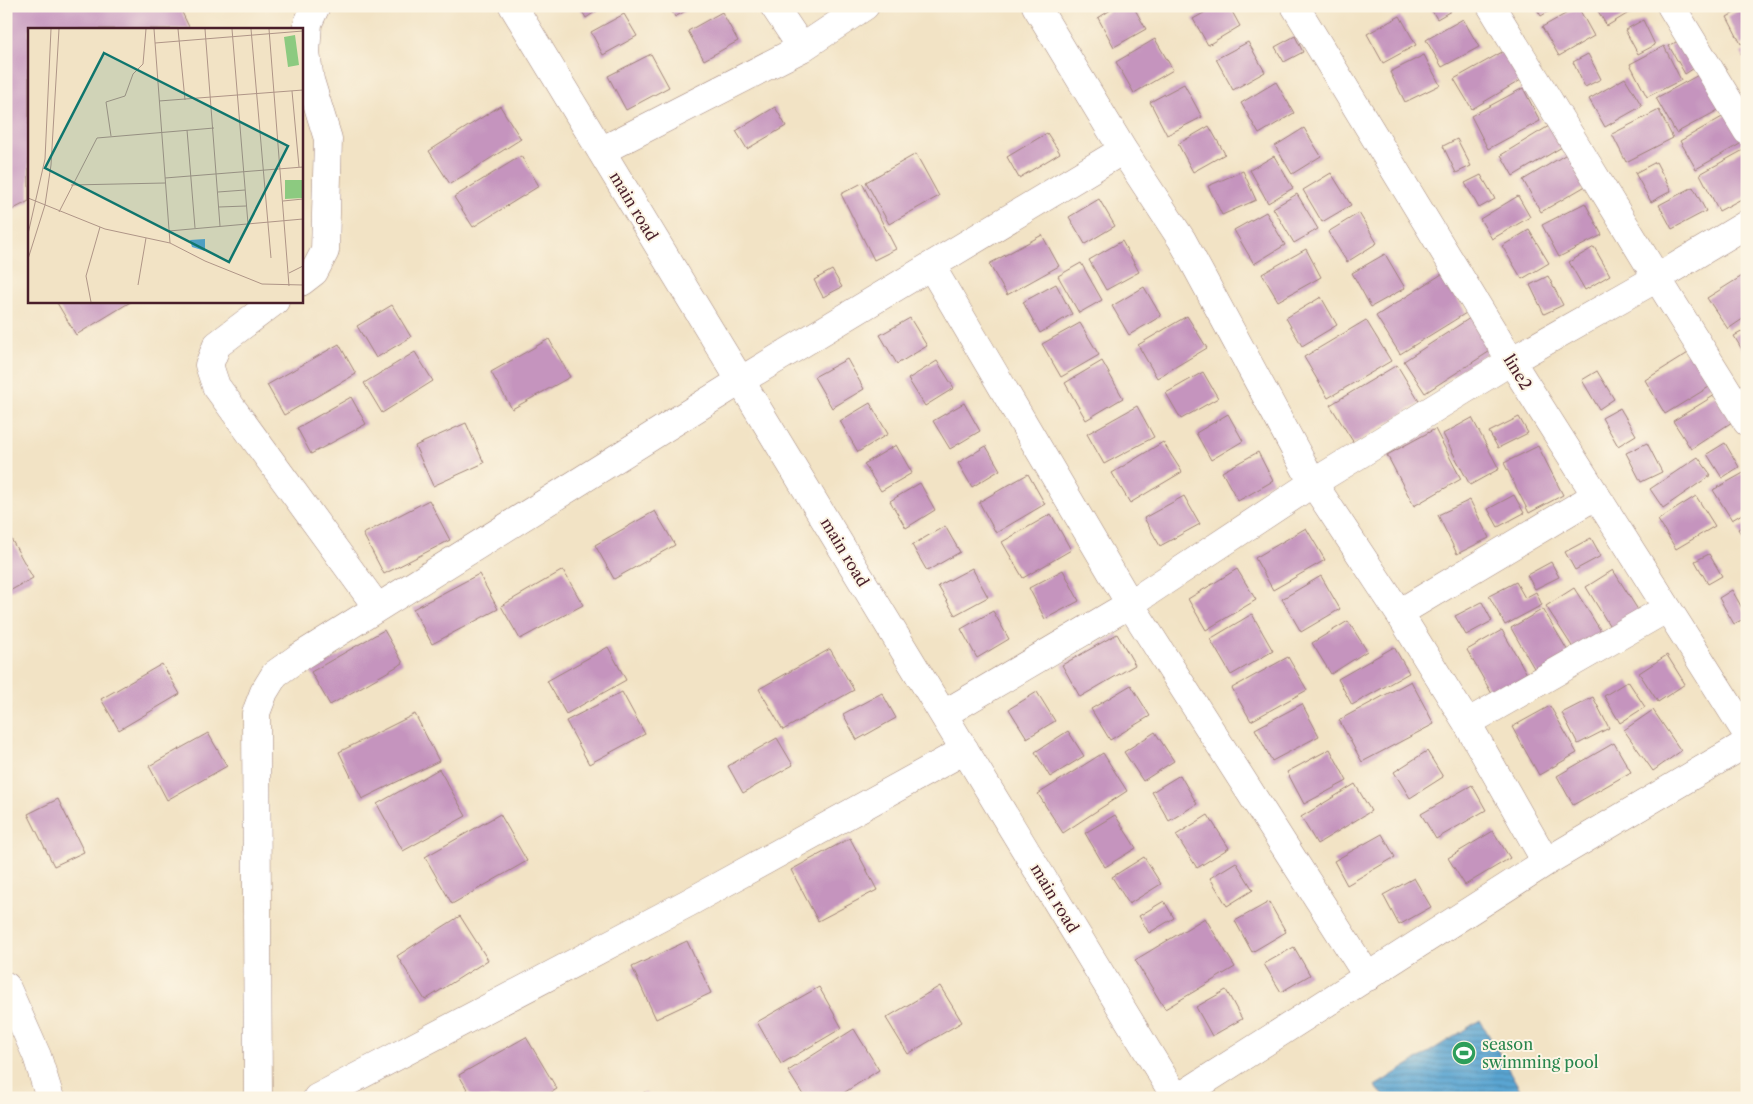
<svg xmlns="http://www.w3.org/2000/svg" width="1753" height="1104" viewBox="0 0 1753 1104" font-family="'Libre Caslon Text',serif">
	<defs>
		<pattern id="water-rules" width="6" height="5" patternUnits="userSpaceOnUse" patternTransform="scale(1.25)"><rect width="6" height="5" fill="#5aa5d2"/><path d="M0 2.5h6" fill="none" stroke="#4c86ab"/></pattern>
	</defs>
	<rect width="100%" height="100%" fill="#fcf5e5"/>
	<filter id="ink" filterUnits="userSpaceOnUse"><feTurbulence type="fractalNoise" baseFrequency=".02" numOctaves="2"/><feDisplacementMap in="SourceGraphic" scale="10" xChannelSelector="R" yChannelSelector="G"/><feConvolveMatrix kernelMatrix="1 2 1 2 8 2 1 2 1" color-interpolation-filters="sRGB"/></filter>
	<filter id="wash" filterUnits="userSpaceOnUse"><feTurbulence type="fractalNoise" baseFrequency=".0096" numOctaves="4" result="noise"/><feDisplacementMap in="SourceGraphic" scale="20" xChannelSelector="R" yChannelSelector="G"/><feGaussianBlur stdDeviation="1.12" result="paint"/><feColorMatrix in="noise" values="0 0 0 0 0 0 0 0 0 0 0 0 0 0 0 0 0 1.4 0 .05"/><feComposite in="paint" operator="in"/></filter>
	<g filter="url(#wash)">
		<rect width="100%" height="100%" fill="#f2e3c5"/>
		<path fill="url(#water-rules)" stroke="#52627e" d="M1480,1020L1525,1098H1386L1375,1086Z"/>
		<g id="blocks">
			<path fill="#c594be" d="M6,6H179L190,29H29V201L6,213Z
				M579,6H604L586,18Z
				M669,6H694L675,17Z
				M1117,6H1133L1146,29L1114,47L1098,18Z
				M1216,6H1229L1240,26L1208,45L1193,19Z
				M1429,6H1449L1451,11L1437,19Z
				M1535,6H1558L1541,16Z
				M1595,6H1640L1607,26Z
				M1747,6V41L1741,44L1727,17Z
				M1578,7L1594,36L1559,56L1542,27Z
				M722,12L738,41L704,60L688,31Z
				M624,14L637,36L603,55L591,32Z
				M1400,16L1416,45L1383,63L1367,34Z
				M1463,19L1479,47L1442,67L1426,40Z
				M1643,20L1655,45L1638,54L1625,30Z
				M1295,36L1303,52L1284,62L1275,47Z
				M1683,38L1699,65L1685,74L1669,46Z
				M1155,39L1173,70L1134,93L1116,62Z
				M1248,42L1265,72L1233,90L1216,59Z
				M1664,46L1681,80L1647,97L1630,64Z
				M1747,50V63L1741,53Z
				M1504,51L1521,80L1472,109L1454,79Z
				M651,54L669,87L626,110L608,76Z
				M1588,54L1601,79L1585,87L1573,62Z
				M1424,55L1440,85L1405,102L1390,72Z
				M1704,72L1724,107L1676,133L1656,98Z
				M1625,78L1642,106L1605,127L1589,99Z
				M1276,82L1294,113L1259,134L1241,103Z
				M1184,84L1202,117L1167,135L1150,102Z
				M1523,88L1540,121L1488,149L1471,116Z
				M500,106L521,139L450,184L429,151Z
				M775,107L786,126L747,149L736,131Z
				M1659,110L1673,138L1626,162L1612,134Z
				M1731,112L1747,140L1696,169L1680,141Z
				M1209,126L1225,154L1193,172L1178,144Z
				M1549,126L1562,147L1513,176L1501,155Z
				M1304,128L1321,156L1292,174L1275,146Z
				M1047,133L1060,153L1019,178L1007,157Z
				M1457,139L1471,166L1456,173L1443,146Z
				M1747,148V196L1719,211L1700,174Z
				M1570,152L1589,184L1541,212L1523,180Z
				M916,154L939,196L889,224L866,182Z
				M521,156L539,186L473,227L454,197Z
				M1274,156L1293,188L1268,203L1250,170Z
				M1656,162L1671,191L1651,202L1635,173Z
				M1243,171L1256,200L1222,215L1208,186Z
				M1331,173L1351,205L1322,222L1303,190Z
				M1481,175L1495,199L1479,208L1465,183Z
				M862,183L896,249L874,260L841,194Z
				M1693,187L1706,211L1672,229L1659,205Z
				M1297,194L1318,229L1294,243L1273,208Z
				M1518,196L1530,217L1492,239L1480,219Z
				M1099,199L1115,226L1085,244L1069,217Z
				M1585,203L1602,235L1559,257L1542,225Z
				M1266,212L1285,245L1254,264L1234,230Z
				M1359,213L1377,243L1347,262L1328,232Z
				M1529,230L1549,263L1522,279L1502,246Z
				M1042,235L1059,266L1007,295L989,264Z
				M1122,241L1139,272L1106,290L1089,260Z
				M1594,247L1610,275L1585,290L1569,262Z
				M1306,249L1321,277L1278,301L1262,274Z
				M1385,254L1405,288L1371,307L1352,273Z
				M1081,263L1102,300L1079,313L1058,276Z
				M832,270L842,287L823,297L814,280Z
				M1747,273V316L1728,329L1707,298Z
				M1442,274L1466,313L1400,354L1376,316Z
				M1548,276L1563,305L1544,314L1530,285Z
				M1056,284L1072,314L1040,333L1023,302Z
				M1144,287L1161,316L1129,335L1112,306Z
				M1321,297L1337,325L1302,346L1286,318Z
				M56,301H132L76,335Z
				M392,305L411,337L376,358L357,326Z
				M1187,316L1207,348L1157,378L1138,345Z
				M1473,316L1495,348L1425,393L1404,361Z
				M910,318L927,346L897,364L880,335Z
				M1366,320L1391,361L1328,398L1304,357Z
				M1080,323L1099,355L1061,377L1042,344Z
				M1747,329V358L1734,336Z
				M549,339L570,377L512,409L491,372Z
				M339,344L356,374L284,415L267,385Z
				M1693,350L1714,384L1665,414L1645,380Z
				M415,352L433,381L382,413L364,383Z
				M847,359L864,389L832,408L814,377Z
				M937,361L954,388L925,406L908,379Z
				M1102,361L1123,398L1086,420L1065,383Z
				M1397,365L1420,403L1354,443L1330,405Z
				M1597,371L1614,399L1599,409L1582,380Z
				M1203,372L1218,398L1181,419L1166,393Z
				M1715,395L1732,422L1691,449L1673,421Z
				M351,397L366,424L311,454L297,428Z
				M870,403L888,434L858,452L840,421Z
				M964,403L980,431L950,449L933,421Z
				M1137,406L1154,437L1104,464L1087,434Z
				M1620,408L1636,435L1618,446L1602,418Z
				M1228,414L1243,441L1211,460L1196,433Z
				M1519,417L1528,433L1498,448L1489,432Z
				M1472,418L1499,469L1470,485L1443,434Z
				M466,423L484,463L433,486L415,446Z
				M1435,429L1461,479L1414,506L1387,455Z
				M1163,442L1182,472L1130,503L1112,473Z
				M1647,443L1662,472L1641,482L1626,453Z
				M1725,443L1739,467L1722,478L1707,454Z
				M896,445L912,473L881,491L864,464Z
				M986,446L1000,470L972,487L958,463Z
				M1538,446L1563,495L1529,513L1504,463Z
				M1258,452L1273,481L1238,501L1222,472Z
				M1698,457L1711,475L1663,508L1650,489Z
				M1747,471V511L1732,520L1713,490Z
				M1028,474L1045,504L996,533L979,502Z
				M920,483L935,510L906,528L890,501Z
				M1514,495L1524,513L1498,527L1488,509Z
				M1184,496L1200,524L1160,546L1144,518Z
				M1696,496L1715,526L1676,549L1658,520Z
				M429,500L450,540L384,574L363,534Z
				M1470,500L1489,538L1457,554L1438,515Z
				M655,511L675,545L614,579L595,545Z
				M1051,514L1071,550L1023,578L1002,542Z
				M1747,524V543L1738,529Z
				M945,526L960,552L927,571L912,545Z
				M1306,528L1325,560L1273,590L1255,558Z
				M10,537L33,578L6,593V539Z
				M1591,538L1601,556L1575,570L1565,552Z
				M1709,554L1722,576L1708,584L1695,561Z
				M1551,562L1559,577L1535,589L1527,575Z
				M972,568L988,597L955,615L938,586Z
				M1237,569L1256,600L1206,630L1188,599Z
				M563,570L583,605L520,639L501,606Z
				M1063,570L1079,601L1045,619L1029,588Z
				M1613,570L1640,613L1612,630L1586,587Z
				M479,574L498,609L432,644L413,609Z
				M1321,576L1340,609L1301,632L1282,599Z
				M1516,582L1525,598L1536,592L1542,605L1505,625L1489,596Z
				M1574,588L1604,636L1577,654L1546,606Z
				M1732,590L1747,617L1734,624L1719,598Z
				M1482,602L1492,621L1466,635L1455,616Z
				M1543,609L1572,658L1539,677L1511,628Z
				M993,611L1009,639L977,658L961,629Z
				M1252,614L1273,651L1231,675L1210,639Z
				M1348,621L1367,651L1331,674L1312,643Z
				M384,630L403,663L330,705L311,672Z
				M1502,630L1531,681L1496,701L1467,650Z
				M1117,634L1135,665L1080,697L1062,665Z
				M608,647L626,680L566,714L547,681Z
				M1394,647L1409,673L1352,705L1338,679Z
				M830,649L854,690L783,730L759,689Z
				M1667,655L1685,684L1658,702L1639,673Z
				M1288,657L1307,690L1251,721L1232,688Z
				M162,664L180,694L119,730L101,699Z
				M1411,681L1434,724L1362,762L1339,720Z
				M1628,681L1645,707L1620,723L1604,696Z
				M1131,685L1150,716L1110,740L1091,709Z
				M622,692L645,734L589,764L566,721Z
				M1037,692L1055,721L1027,738L1009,709Z
				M882,693L896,718L857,740L843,714Z
				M1593,697L1609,728L1578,744L1562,713Z
				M1302,704L1319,736L1272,761L1255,729Z
				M1550,706L1577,753L1539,775L1512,727Z
				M1653,710L1681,751L1653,771L1624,730Z
				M415,714L439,761L362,799L339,752Z
				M1068,731L1084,756L1050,777L1035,752Z
				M1155,732L1174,761L1143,781L1124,752Z
				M208,733L227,766L167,800L149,766Z
				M777,738L793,765L743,793L728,766Z
				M1614,743L1631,772L1573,805L1557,776Z
				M1330,749L1347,781L1304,804L1287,772Z
				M1427,751L1443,777L1410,798L1394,772Z
				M1103,753L1127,791L1063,833L1038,794Z
				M439,769L466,816L403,851L377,804Z
				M1180,775L1197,804L1169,821L1152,792Z
				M1355,784L1371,811L1317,844L1301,817Z
				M1472,785L1486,810L1436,839L1421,814Z
				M58,799L84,852L54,866L28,814Z
				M500,814L527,861L452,904L425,857Z
				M1115,815L1136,848L1105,867L1085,833Z
				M1208,815L1229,848L1197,868L1176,835Z
				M1493,831L1510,858L1465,885L1448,858Z
				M1382,834L1395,857L1347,885L1334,861Z
				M850,838L877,890L818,921L791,870Z
				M1144,857L1161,884L1129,904L1112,877Z
				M1236,862L1253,890L1227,906L1210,878Z
				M1414,878L1431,907L1399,925L1383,895Z
				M1164,901L1174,918L1149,933L1139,916Z
				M1269,902L1286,932L1252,952L1235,921Z
				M460,916L488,960L425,1000L397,956Z
				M1205,918L1235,967L1165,1009L1135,960Z
				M687,941L711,993L656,1019L632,967Z
				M1294,947L1310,975L1281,992L1264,964Z
				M940,986L962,1022L908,1054L886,1018Z
				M819,987L842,1028L781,1064L757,1022Z
				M1226,990L1242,1019L1212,1036L1196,1007Z
				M854,1029L879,1070L836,1098H805L788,1071Z
				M526,1037L557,1089L541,1098H472L459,1075Z
				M645,1092L649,1098H636Z"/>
		</g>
	</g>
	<g filter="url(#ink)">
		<use href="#blocks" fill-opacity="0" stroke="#9e8178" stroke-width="1"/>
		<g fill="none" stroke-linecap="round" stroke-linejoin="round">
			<g stroke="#9e8178" stroke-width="29">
				<path id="minor" d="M513,6L1176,1098
					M774,6L802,48
					M1036,6L1123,150L1182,240L1313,483L1399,613L1467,723L1546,862
					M1295,6L1511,361L1747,734
					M1491,6L1657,278L1747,422
					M1671,6L1747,131
					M601,151L802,48L865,6
					M931,266L1130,604L1368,977
					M301,282L314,272L325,251L328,139L310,80L306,53L308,23L316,6
					M275,301L217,345L209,365L216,386L377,607
					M1399,613L1595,496
					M944,714L1130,604L1313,483L1511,361L1657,278L1747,224
					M1467,723L1666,609
					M258,1098L256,713L264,692L275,674L299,657L740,381L1123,150
					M317,1098L688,903L965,750
					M1178,1098L1546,862L1747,743"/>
			</g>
			<g stroke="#9e8178" stroke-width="29">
				<path id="major" d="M6,986L37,1056L50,1098"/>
			</g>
			<use href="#minor" stroke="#fff" stroke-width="28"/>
			<use href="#major" stroke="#fff" stroke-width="28"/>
		</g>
	</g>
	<defs>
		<g id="stadium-disc" transform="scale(1.25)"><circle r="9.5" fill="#2e9e5b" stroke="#fcf5e5"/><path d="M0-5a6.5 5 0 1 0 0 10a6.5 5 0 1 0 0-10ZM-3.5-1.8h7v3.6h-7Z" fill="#fff"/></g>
	</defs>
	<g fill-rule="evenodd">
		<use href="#stadium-disc" x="1464" y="1053"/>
	</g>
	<g text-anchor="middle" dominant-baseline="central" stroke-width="4" stroke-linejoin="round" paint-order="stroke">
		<g font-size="16" fill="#4a1f2b" stroke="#fcf5e5">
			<text transform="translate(634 206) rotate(59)">main road</text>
			<text transform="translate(1518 372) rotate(58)">line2</text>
			<text transform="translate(845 552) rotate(59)">main road</text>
			<text transform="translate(1055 898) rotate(59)">main road</text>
		</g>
		<g font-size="16" fill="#27864d" stroke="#fcf5e5" text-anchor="start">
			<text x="1482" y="1044">season<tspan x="1482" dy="18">swimming pool</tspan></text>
		</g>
	</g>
	<g transform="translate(28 28)">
		<rect width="275" height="275" fill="#f2e3c5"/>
		<path d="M267,7L271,37L260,39L256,9ZM257,152H275V170L257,171Z" fill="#8cca80"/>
		<path d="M177,211V223L164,219L162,212Z" fill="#5aa5d2"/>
		<path fill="none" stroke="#af9587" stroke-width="1" d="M126,1L142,215M150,1L157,72M177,1L192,198M204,1L220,196M223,1L243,230M241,1L261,258M127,15L275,3M264,63L271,139M131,73L275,62M159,102L167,200M83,108L78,74L97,68L105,46L115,36L118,1M137,150L275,139M43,157L137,155M190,164L217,162M0,170L77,201L142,215L177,233L234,256L275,257M255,173L275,171M191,179L218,178M31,184L69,110L186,100M141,203L275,191M0,206L17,131L23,1M0,231L17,177L23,137L31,1M261,245L275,238M110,257L118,210M63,274L58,248L72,199"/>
		<path fill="#0f766e" fill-opacity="0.15" stroke="#0f766e" stroke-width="2.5" d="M76,25L260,118L201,234L17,140Z"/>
		<rect width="275" height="275" fill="none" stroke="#4a1f2b" stroke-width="2.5"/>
	</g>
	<rect width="1753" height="1104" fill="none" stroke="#fcf5e5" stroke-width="25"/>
</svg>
